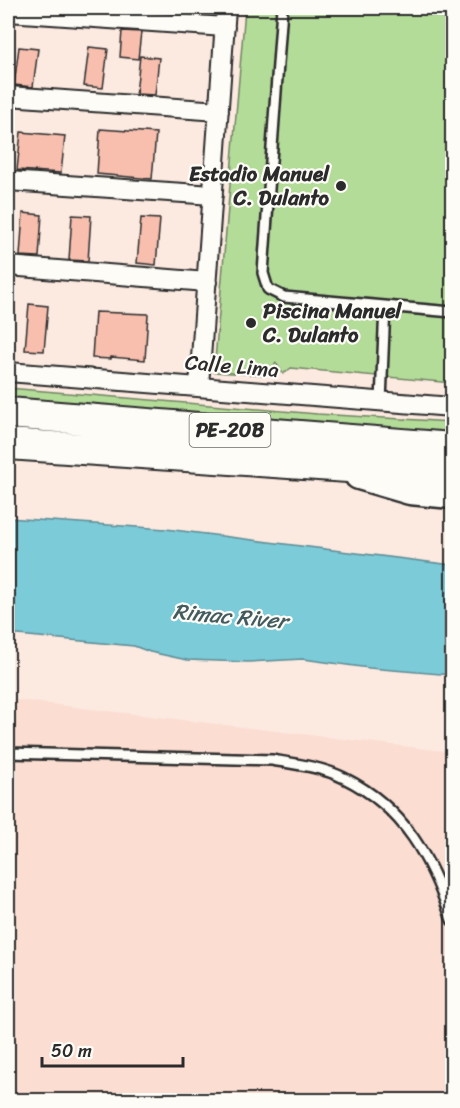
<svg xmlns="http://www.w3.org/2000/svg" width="460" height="1108" viewBox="0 0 460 1108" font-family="Sriracha,sans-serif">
	<rect width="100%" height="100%" fill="#fceae1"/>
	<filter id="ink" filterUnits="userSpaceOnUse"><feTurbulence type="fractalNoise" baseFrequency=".0167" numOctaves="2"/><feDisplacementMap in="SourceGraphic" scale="12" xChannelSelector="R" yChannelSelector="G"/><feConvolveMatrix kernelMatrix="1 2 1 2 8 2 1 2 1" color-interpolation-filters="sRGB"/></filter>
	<g filter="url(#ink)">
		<path fill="#fbddd2" d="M8,699L452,752V1100H8Z"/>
		<path fill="#b4dc99" stroke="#708462" stroke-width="1.5" d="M265,8H452V383L291,368L283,374L276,363L267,375L214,372L245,9H264Z
			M8,388L317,414L452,422V433L259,417L8,402Z"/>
		<path fill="#7ccbd8" stroke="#5c8b93" stroke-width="1.5" d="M8,518L166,529L452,565V675L369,668L303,659L248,662L187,660L150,652L134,646L8,634Z"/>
		<path fill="#f8bfae" stroke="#2b2b2b" stroke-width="1.5" d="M122,31L141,32L138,59L120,57Z
			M19,47L38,49L33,87L14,85Z
			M89,47L108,49L103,88L84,86Z
			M140,56L159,58L155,95L136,94Z
			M100,129L156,133L152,179L97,174Z
			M21,132L65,136L61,173L17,170Z
			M23,213L42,215L39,257L20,256Z
			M72,215L91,216L88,261L69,260Z
			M141,218L160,219L156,265L137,263Z
			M29,304L48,306L44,351L25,350Z
			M95,312L148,314L145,360L111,357V359L92,358Z"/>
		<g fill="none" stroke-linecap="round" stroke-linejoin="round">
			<g stroke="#2b2b2b" stroke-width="14">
				<path id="service" d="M282,8L263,273L268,289L284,297L452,312
					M381,401L385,306
					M8,753L272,760C296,764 322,767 344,778C405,808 431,859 452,920"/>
			</g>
			<g stroke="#2b2b2b" stroke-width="22">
				<path id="minor" d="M8,12L225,27
					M8,96L219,111
					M8,181L213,195
					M8,266L207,282
					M8,372L452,407
					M199,386L226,8"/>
			</g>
			<g stroke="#2b2b2b" stroke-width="33">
				<path id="primary" d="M359,475L410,490L452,494"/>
			</g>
			<g stroke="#2b2b2b" stroke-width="34">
				<path id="trunk" d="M8,413L452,448
					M8,444L452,474"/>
			</g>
			<use href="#service" stroke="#fdfcf7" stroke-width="9"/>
			<use href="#minor" stroke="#fdfcf7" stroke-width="18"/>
			<use href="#primary" stroke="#fdfcf7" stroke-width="28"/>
			<use href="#trunk" stroke="#fdfcf7" stroke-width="30"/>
		</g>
	</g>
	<g fill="#2b2b2b" stroke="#fdfcf7" stroke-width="2">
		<circle cx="341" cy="186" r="6"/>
		<circle cx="251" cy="323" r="6"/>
	</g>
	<g text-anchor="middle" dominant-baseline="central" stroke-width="4.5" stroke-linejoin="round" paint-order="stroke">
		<rect fill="#fdfcf7" stroke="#6a6a68" stroke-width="1.5" x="189.5" y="413" width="81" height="34" rx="4.5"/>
		<g font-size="20" font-weight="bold" fill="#2b2b2b">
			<text x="230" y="430">PE-20B</text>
		</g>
		<g font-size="21" font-weight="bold" fill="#2b2b2b" stroke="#fdfcf7" text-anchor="end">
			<text x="329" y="174">Estadio Manuel<tspan x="329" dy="24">C. Dulanto</tspan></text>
			<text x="263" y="311" text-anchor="start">Piscina Manuel<tspan x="263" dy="24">C. Dulanto</tspan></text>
		</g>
		<g font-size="21" fill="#2b2b2b" stroke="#fdfcf7">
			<text transform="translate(232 366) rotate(5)">Calle Lima</text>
		</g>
		<g font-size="22" font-style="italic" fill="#435b5f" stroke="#fdfcf7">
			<text transform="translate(230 616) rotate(5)">Rimac River</text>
		</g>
	</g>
	<rect width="460" height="1108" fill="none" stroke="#fdfcf7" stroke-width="30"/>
	<rect x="15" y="15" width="430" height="1078" fill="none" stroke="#2b2b2b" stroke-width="2" filter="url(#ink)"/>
	<path d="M42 1057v9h141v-9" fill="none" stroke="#2b2b2b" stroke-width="3"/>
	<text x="51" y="1057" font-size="18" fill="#2b2b2b" stroke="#fdfcf7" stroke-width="4.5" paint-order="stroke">50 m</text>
</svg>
